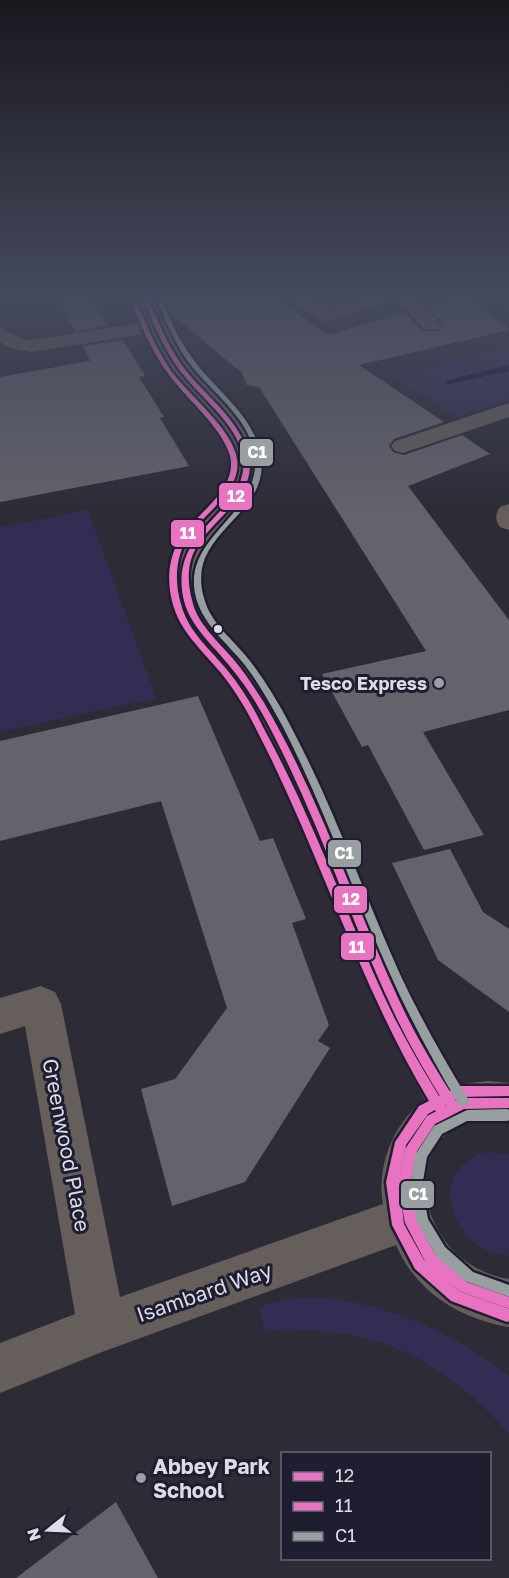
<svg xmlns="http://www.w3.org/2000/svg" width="509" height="1578" viewBox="0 0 509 1578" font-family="'Golos Text',sans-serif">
	<rect width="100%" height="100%" fill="#2c2b36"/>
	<path fill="#322e53" d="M509,345V401L455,417L393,376Z
		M88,510L156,698L0,732V527Z
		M488,1152L509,1154V1256C451,1252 422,1167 488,1152Z
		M309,1297C383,1301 451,1330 509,1376V1434C440,1356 371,1323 265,1332L259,1307L284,1300Z"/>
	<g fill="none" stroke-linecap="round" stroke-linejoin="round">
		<path fill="#1b0744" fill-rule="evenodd" d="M509,365V371L449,384L445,381Z"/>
	</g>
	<path fill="#64636c" d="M61,298H91L108,326L75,331L59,299Z
		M158,298H275L328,335L405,312L422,331H438L443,323L426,306L451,298H469L509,330L359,365L444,422L394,439L389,446L393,452L404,455L462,435L490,454L408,486L509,620V710L423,732L484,835L424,850L368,745L362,747L322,674L426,651L259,387L247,385L242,373L161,305Z
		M123,340L145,376L139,377L164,417L160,418L189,466L0,502V377L90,361L83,346Z
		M198,696L260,841L273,838L306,919L292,923L329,1025L318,1041L330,1048L245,1182L172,1206L141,1089L175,1079L227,1008L161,801L0,841V741Z
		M450,849L483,912L509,929V1012L438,960L392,863Z
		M116,1502L158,1578H16Z"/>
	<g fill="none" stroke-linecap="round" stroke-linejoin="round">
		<path fill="#655e5b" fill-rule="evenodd" d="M136,298H155C165,320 174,343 188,363C209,393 249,419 257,458C269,515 180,527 202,602C209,626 233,643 249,663C264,683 277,706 290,728C353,845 391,972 462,1084L488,1081L509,1083V1123C392,1101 403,1262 509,1279V1327C460,1319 416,1292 396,1245L102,1352L0,1393V1343L75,1314L25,1026L0,1034V998L41,986L55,992L61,1004L120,1297L383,1204C376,1167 394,1121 425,1100C352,974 318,830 245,704C227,672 181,633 174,599C158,522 244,510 234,457C227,426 198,403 179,380C168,365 159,349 151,333L31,352L10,348L0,342V327L23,339L31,340L146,322Z
			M289,298H312L328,308L362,298H393L391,302L325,321L318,319Z
			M396,298H416L441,325L438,329H424Z
			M509,403V417L403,453L395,451L391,446L395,441Z
			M509,504V530L500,527C495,520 495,514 500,507Z"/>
		<g stroke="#1f1d30" stroke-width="5">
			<path id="bus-1" d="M143,298H148C158,321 167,344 181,364C202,394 241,419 249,457C257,499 208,520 193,554C187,568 188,585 192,600C197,624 219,642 234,660C245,673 254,687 263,701C319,795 353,901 399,1000C415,1035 435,1068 456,1101L463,1098H509V1108L464,1109L435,1124L417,1151L410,1185L417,1221L435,1254L467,1282L509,1297V1309L459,1291L426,1263L405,1223L398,1185L405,1149L427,1116L446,1106C428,1077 411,1048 396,1017C351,922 319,821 270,728C259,707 247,687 232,669C216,648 191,628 184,601C166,527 250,514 243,458C238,422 195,394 176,365C162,344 152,321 143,298Z"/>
		</g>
		<g stroke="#1f1d30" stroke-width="5">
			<path id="bus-2" d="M134,301L137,303C147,326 157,351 172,372C190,396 233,430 237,459C242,493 199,516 185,542C175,562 175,584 181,604C188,632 211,650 228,671C241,687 253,706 262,725C281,760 298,795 314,832C341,893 364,956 394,1017C408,1044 423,1070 439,1096L460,1086H509V1096L461,1097L445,1105L449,1113L447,1117L443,1119L439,1117L435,1110L428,1114L406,1145L399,1182L404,1224L424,1260L459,1291L509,1309V1321L507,1322L451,1301L415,1269L392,1225L386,1182L395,1142L419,1106L429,1101C357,981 318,846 253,723C244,705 233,688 221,673C202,650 179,631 172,601C167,581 168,558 180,539C195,514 233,494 231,461C228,432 184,397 167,372C152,351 142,327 131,303Z"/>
		</g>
		<g stroke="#1f1d30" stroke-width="5">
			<path id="bus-3" d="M156,298H161C170,319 179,341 193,359C216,391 254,415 261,456C268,503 221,521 205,558C200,570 200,585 204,598C210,623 235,641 250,661C265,680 278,702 289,723C332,803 362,889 399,972C419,1015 442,1056 467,1097L469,1101L467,1105L463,1106L459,1105C434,1062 410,1019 390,974C353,892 324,807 283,727C271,705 259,683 244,664C228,644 205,626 197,601C177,537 260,518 255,458C251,417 209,391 187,360C174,341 165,319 156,298Z
				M507,1109L509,1110V1120L507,1121H467L442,1134L427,1157L422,1187L428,1219L445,1247L473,1272L509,1285V1297L465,1281L436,1256L416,1220L410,1187L415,1155L434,1126L467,1110Z"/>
		</g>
		<use href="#bus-1" fill="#e873c0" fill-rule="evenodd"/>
		<use href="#bus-2" fill="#e873c0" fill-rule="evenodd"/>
		<use href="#bus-3" fill="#979fa1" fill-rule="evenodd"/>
	</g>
	<linearGradient id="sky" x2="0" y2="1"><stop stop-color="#18181e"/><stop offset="0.57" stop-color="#454a5d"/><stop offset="1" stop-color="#454a5d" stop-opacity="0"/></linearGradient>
	<rect width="509" height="519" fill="url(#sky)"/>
	<circle fill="#dcdbe8" stroke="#1f1d30" stroke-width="2" cx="218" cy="629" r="5"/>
	<g fill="#9e9daa" stroke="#1f1d30" stroke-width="2">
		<circle cx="439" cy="683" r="6"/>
		<circle cx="141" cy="1478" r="6"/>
	</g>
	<g text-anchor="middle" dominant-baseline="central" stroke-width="6" stroke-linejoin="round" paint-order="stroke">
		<g font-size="18" font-weight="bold" fill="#dcdbe8" stroke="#1f1d30" text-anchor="end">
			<text x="427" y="683">Tesco Express</text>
		</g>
		<g font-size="21" fill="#dcdbe8" stroke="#1f1d30">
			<text transform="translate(67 1145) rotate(79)">Greenwood Place</text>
			<text transform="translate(204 1292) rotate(-19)">Isambard Way</text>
		</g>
		<g font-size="21" font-weight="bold" fill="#dcdbe8" stroke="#1f1d30" text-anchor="start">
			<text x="153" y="1466">Abbey Park<tspan x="153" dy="24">School</tspan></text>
		</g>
	</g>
	<g stroke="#1f1d30" stroke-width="2">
		<rect x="239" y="438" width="35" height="29" rx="6" fill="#979fa1"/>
		<rect x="218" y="482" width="35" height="29" rx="6" fill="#e873c0"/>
		<rect x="170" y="519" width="35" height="29" rx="6" fill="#e873c0"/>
		<rect x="327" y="839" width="35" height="29" rx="6" fill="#979fa1"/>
		<rect x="333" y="885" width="35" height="29" rx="6" fill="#e873c0"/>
		<rect x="340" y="932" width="35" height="29" rx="6" fill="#e873c0"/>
		<rect x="400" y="1180" width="35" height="29" rx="6" fill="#979fa1"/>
	</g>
	<g font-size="16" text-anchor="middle" font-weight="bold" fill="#fff">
		<text x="257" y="458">C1</text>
		<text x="236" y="502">12</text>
		<text x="188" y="539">11</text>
		<text x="344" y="859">C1</text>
		<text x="351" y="905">12</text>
		<text x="357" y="953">11</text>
		<text x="418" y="1200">C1</text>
	</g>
	<rect x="281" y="1452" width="210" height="108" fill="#1f1d30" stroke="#6b697a" stroke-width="1.5"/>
	<rect x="293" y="1472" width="30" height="9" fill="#e873c0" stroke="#6b697a" stroke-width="1.5"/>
	<text x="335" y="1482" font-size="18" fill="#dcdbe8">12</text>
	<rect x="293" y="1502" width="30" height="9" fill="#e873c0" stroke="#6b697a" stroke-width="1.5"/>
	<text x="335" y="1512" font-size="18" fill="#dcdbe8">11</text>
	<rect x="293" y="1532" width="30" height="9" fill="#979fa1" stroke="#6b697a" stroke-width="1.5"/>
	<text x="335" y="1542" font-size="18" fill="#dcdbe8">C1</text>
	<g transform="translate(48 1530) rotate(252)" stroke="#1f1d30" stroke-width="4.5" paint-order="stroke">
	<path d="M0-4.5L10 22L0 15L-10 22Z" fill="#dcdbe8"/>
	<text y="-9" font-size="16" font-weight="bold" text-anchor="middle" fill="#dcdbe8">N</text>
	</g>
</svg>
